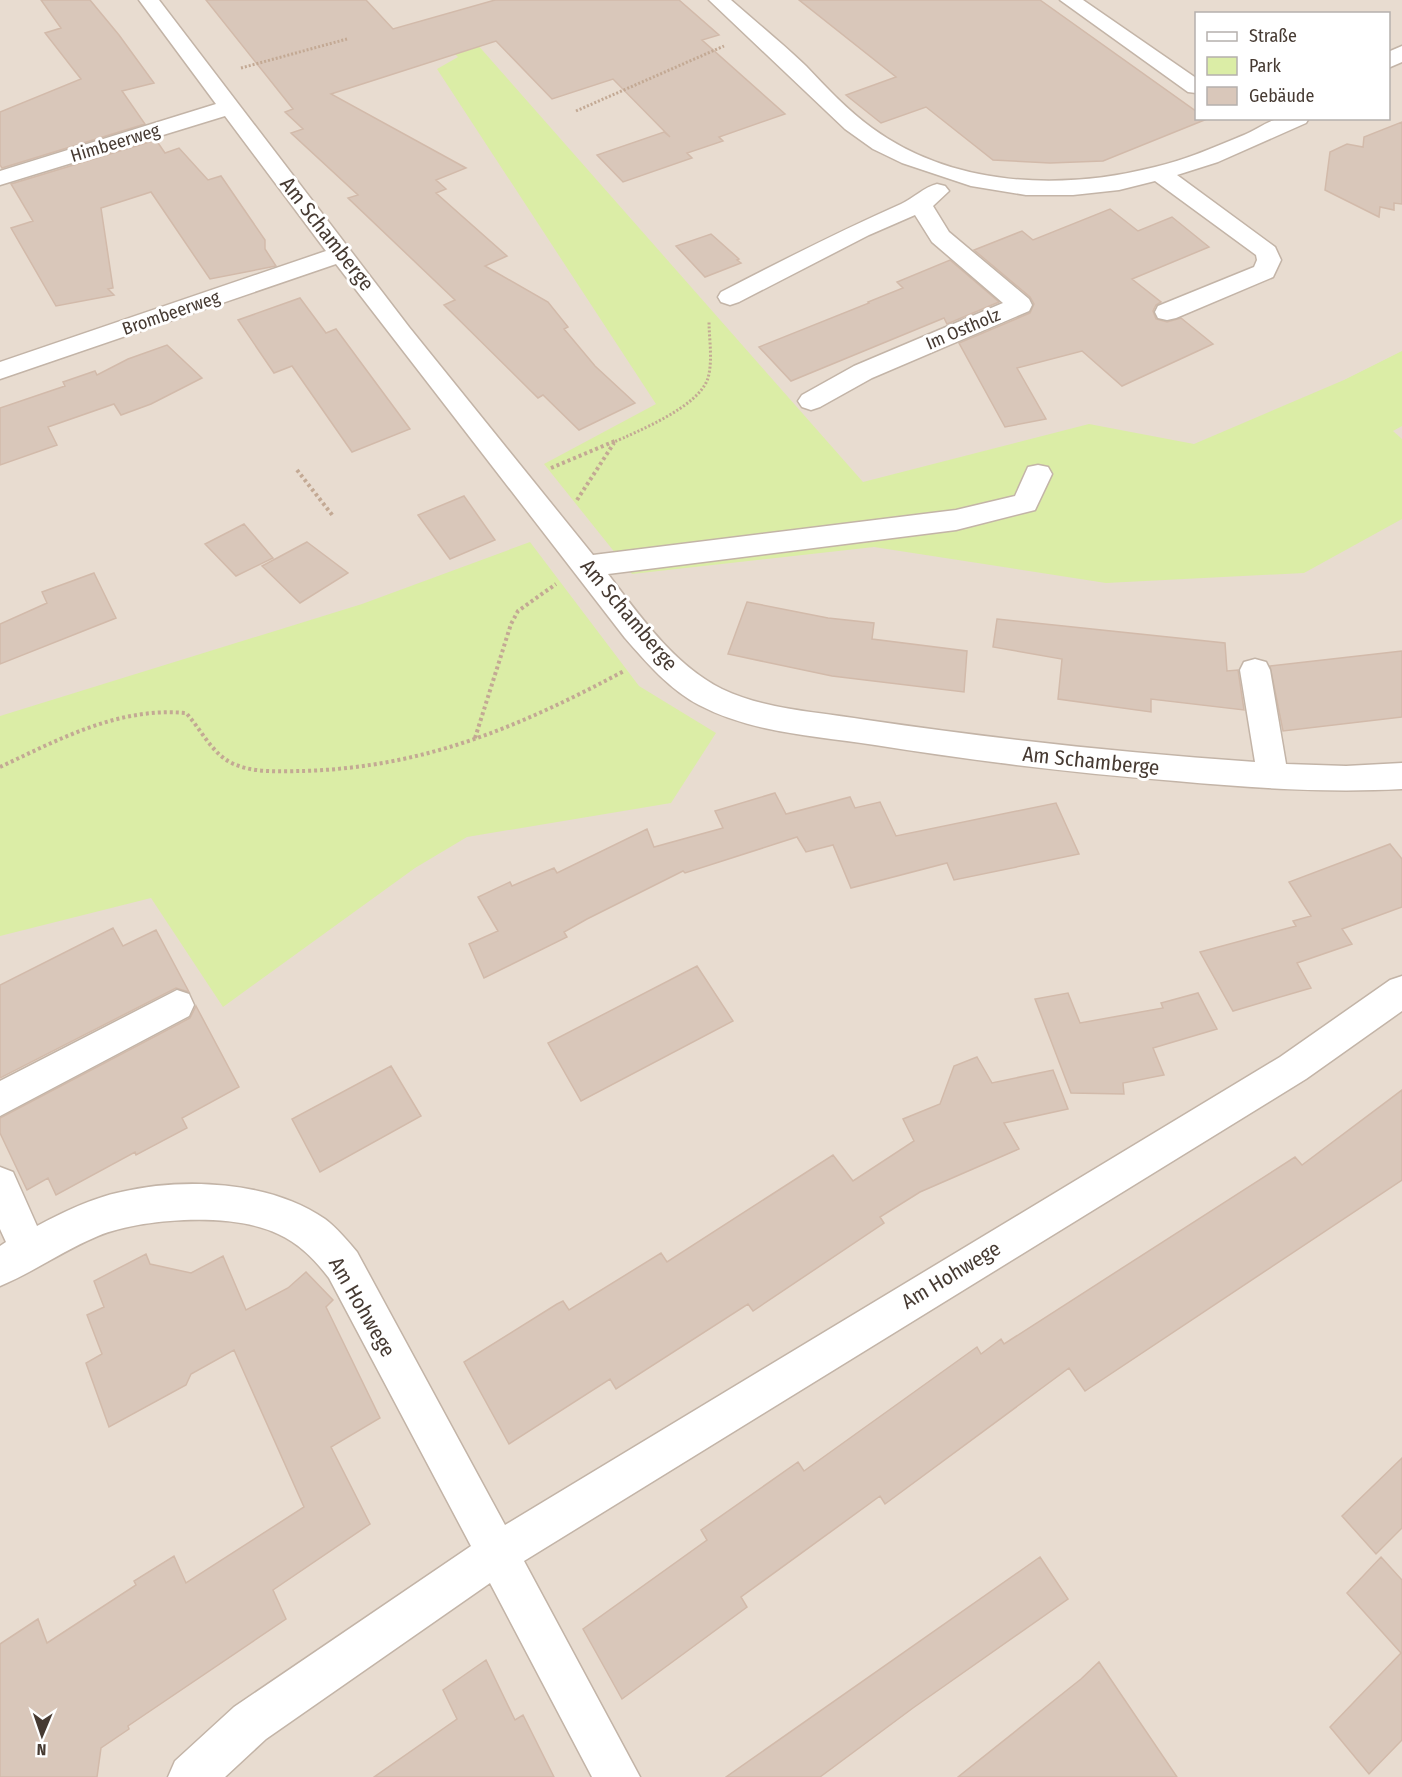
<svg xmlns="http://www.w3.org/2000/svg" width="1402" height="1777" viewBox="0 0 1402 1777" font-family="'Fira Sans Condensed',sans-serif">
	<rect width="100%" height="100%" fill="#f4ebe3"/>
	<path fill="#e8dcd0" fill-rule="evenodd" d="M0,0H1402V1777H0ZM1196,14H1388V118H1196Z"/>
	<path fill="#dbeda6" d="M454,18L863,482L1089,424L1194,444L1344,380L1402,351V426L1393,431L1402,439V519L1304,573L1106,583L874,547L632,574L544,464L656,404L437,69L458,57L433,32Z
		M530,542L639,686L716,733L671,803L467,837L415,868L223,1007L151,898L0,936V716L362,604Z"/>
	<path fill="#d9c7ba" stroke="#d2baaa" stroke-width="1.5" d="M41,0H90L119,35L154,83L122,91L145,124L2,168L0,165V112L81,79L45,33L61,28Z
		M206,0H366L393,29L495,0H679L719,35L702,40L785,114L719,137L723,141L687,153L692,158L623,182L597,155L664,132L670,137L613,79L552,99L496,41L331,94L466,168L436,180L446,189L436,193L507,256L485,266L548,302L568,327L564,329L595,366L635,403L579,430L543,395L538,398L444,305L455,300L348,198L358,195L291,133L303,129L285,112L293,109Z
		M799,0H1040L1197,112V118L1207,119L1103,161L1050,163L993,160L926,107L881,123L846,95L896,77Z
		M1402,122V204L1394,203V210L1380,207L1379,217L1325,190L1330,152L1347,144L1363,147L1364,137Z
		M156,140L165,153L179,148L208,180L221,176L265,240V249L276,266L210,279L151,192L101,208L113,288L108,289L114,295L56,306L11,228L33,221L11,184Z
		M1110,209L1138,231L1172,217L1209,247L1132,279L1161,302L1156,305L1153,311L1156,319L1167,322L1181,318L1213,344L1122,386L1082,351L1017,368L1046,419L1005,427L959,343L1030,313L1034,304L1030,297L974,250L1022,231L1033,240Z
		M711,234L739,259L737,260L741,263L705,277L676,246Z
		M950,260L999,302L947,324L944,318L791,381L759,347L869,303L868,302L903,288L897,282Z
		M300,298L326,333L336,329L410,429L352,452L292,366L274,373L238,320Z
		M167,345L202,378L151,404L121,415L114,404L48,427L57,445L0,465V408L65,386L63,382L95,371L97,375L128,359Z
		M464,496L495,540L450,559L418,515Z
		M244,524L273,558L236,576L205,544Z
		M307,542L348,573L300,603L262,566Z
		M94,573L116,618L0,664V624L47,603L42,592Z
		M747,602L828,618L874,623L872,639L967,651L964,692L832,676L728,654Z
		M997,619L1225,643L1227,671L1238,670L1244,710L1151,699V712L1058,699L1062,659L993,647Z
		M1402,651V717L1283,731L1270,666Z
		M775,793L786,814L850,797L855,808L880,802L896,836L1056,803L1079,854L954,880L947,863L851,888L833,845L806,852L797,837L685,873L683,871L587,919L564,932L567,937L484,978L469,944L498,931L478,897L510,882L512,886L554,868L557,873L647,829L654,847L723,828L715,811Z
		M1390,844L1402,859V907L1342,929L1352,944L1297,963L1311,988L1233,1011L1200,952L1296,926L1293,921L1311,916L1289,882Z
		M113,928L123,946L156,930L189,992L176,988L0,1078V985Z
		M697,966L733,1021L581,1101L548,1043Z
		M1068,993L1080,1023L1163,1008L1161,1003L1198,993L1217,1029L1153,1048L1164,1075L1123,1083L1124,1094L1071,1093L1035,999Z
		M196,1006L239,1087L182,1118L187,1128L136,1155L135,1152L56,1195L48,1178L27,1190L0,1133V1118L190,1018Z
		M977,1057L992,1083L1053,1070L1068,1109L1004,1123L1019,1149L920,1192L880,1217L884,1223L753,1311L748,1304L616,1389L610,1379L509,1444L464,1362L557,1304L563,1301L569,1310L661,1253L667,1262L833,1155L853,1181L914,1141L903,1119L940,1104L954,1066Z
		M391,1066L421,1116L320,1172L292,1119Z
		M1402,1090V1180L1085,1391L1069,1368L885,1504L880,1496L741,1597L747,1607L622,1699L583,1629L707,1540L701,1530L798,1462L804,1471L977,1347L981,1354L1001,1339L1004,1344L1295,1157L1302,1165Z
		M146,1254L150,1264L191,1273L223,1256L246,1310L288,1288L306,1272L333,1300L326,1307L380,1418L331,1447L370,1524L273,1590L286,1619L128,1726L129,1729L101,1748L97,1777H0V1644L38,1619L47,1643L136,1585L134,1581L174,1556L186,1583L304,1507L234,1350L191,1374L186,1385L109,1427L86,1363L102,1354L87,1315L104,1307L94,1281Z
		M1402,1458V1528L1376,1554L1342,1516Z
		M1040,1557L1068,1599L913,1708L820,1777H726Z
		M1381,1557L1402,1580V1740L1369,1774L1330,1727L1401,1653L1347,1593Z
		M486,1660L515,1720L523,1715L554,1777H374L457,1719L443,1690Z
		M1099,1662L1177,1777H958L1081,1679Z"/>
	<g fill="none" stroke-linecap="round" stroke-linejoin="round">
		<g stroke="#c3b4a7" stroke-width="3">
			<path id="minor" d="M139,0H159L409,327L593,555L956,510L1015,496L1028,467L1038,465L1048,467L1052,474L1035,510L956,530L608,574C639,615 674,665 722,689C766,710 819,712 867,720C996,739 1125,753 1255,762L1240,670L1244,662L1255,659L1266,662L1270,670L1286,764L1346,766L1402,763V789C1326,793 1252,788 1176,781C1075,773 975,761 875,745C816,736 752,733 699,705C669,689 647,663 625,638L336,264L0,379V362L326,251L225,116L0,185V171L216,104Z
				M709,0H731C756,22 782,43 806,66C827,88 847,110 872,128C953,187 1061,191 1155,167C1185,160 1215,147 1244,135C1256,130 1269,120 1281,118C1290,118 1300,118 1309,118L1306,123L1218,162L1177,175L1275,247L1281,260L1273,277L1176,318L1167,320L1158,318L1155,312L1158,306L1254,267L1257,260L1256,255L1155,181L1119,190L1073,195H1026L971,186L902,163L873,149L845,129Z
				M1060,0H1083L1196,78V93L1188,92Z
				M1402,46V62L1388,68V52Z
				M937,184L945,186L949,191L933,206L949,232L1029,299L1032,305L1029,311L872,378L820,407L811,410L802,407L798,401L802,395L854,366L1003,303L932,242L915,215L869,235L739,302L730,305L721,302L718,297L721,292C781,261 840,231 901,204C914,198 924,187 937,184Z
				M1402,976V1011L1306,1079L524,1561L640,1777H592L490,1583L266,1739L225,1777H168L175,1761L234,1707L471,1546L329,1278C315,1260 300,1244 278,1234C233,1212 143,1218 98,1236C64,1250 34,1272 0,1286V1246L6,1242L0,1229V1167L13,1172L37,1226C63,1212 92,1198 121,1192C185,1177 270,1181 325,1219C337,1228 347,1240 357,1252L505,1525L1280,1057L1390,980Z
				M177,990L189,994L194,1005L189,1016L0,1116V1081Z"/>
		</g>
		<path stroke="#c3a994" stroke-width="3" stroke-dasharray="2 2" stroke-linecap="butt" d="M241,68L347,39
			M576,111L724,46
			M612,443C638,431 699,407 708,378C713,360 709,339 709,321"/>
		<path stroke="#c3a994" stroke-width="4" stroke-dasharray="3 3" stroke-linecap="butt" d="M551,468L615,441
			M297,470L333,516
			M577,500L614,443
			M475,738L511,624L518,611L556,584
			M0,767C60,739 118,707 186,713C200,728 210,750 228,761C250,774 280,771 304,771C425,767 519,727 624,671"/>
		<use href="#minor" fill="#fff" fill-rule="evenodd"/>
	</g>
	<g text-anchor="middle" dominant-baseline="central" stroke-width="6" stroke-linejoin="round" paint-order="stroke">
		<g font-size="18" fill="#463a32" stroke="#fff">
			<text transform="translate(115 143) rotate(-17)">Himbeerweg</text>
			<text transform="translate(171 313) rotate(-19)">Brombeerweg</text>
			<text transform="translate(963 329) rotate(-23)">Im Ostholz</text>
		</g>
		<g font-size="21" fill="#463a32" stroke="#fff">
			<text transform="translate(327 234) rotate(52)">Am Schamberge</text>
			<text transform="translate(629 615) rotate(50)">Am Schamberge</text>
			<text transform="translate(1091 761) rotate(6)">Am Schamberge</text>
			<text transform="translate(951 1275) rotate(-31)">Am Hohwege</text>
			<text transform="translate(362 1307) rotate(60)">Am Hohwege</text>
		</g>
	</g>
	<rect x="1195" y="12" width="195" height="108" fill="#ffffff" stroke="#b5b0ad" stroke-width="1.5"/>
	<rect x="1207" y="32" width="30" height="9" fill="#ffffff" stroke="#b5b0ad" stroke-width="1.5"/>
	<text x="1249" y="42" font-size="18" fill="#463a32">Straße</text>
	<rect x="1207" y="57" width="30" height="18" fill="#dbeda6" stroke="#b5b0ad" stroke-width="1.5"/>
	<text x="1249" y="72" font-size="18" fill="#463a32">Park</text>
	<rect x="1207" y="87" width="30" height="18" fill="#d9c7ba" stroke="#b5b0ad" stroke-width="1.5"/>
	<text x="1249" y="102" font-size="18" fill="#463a32">Gebäude</text>
	<g transform="translate(42 1735) rotate(182)" stroke="#ffffff" stroke-width="4.5" paint-order="stroke">
	<path d="M0-4.5L10 22L0 15L-10 22Z" fill="#463a32"/>
	<text y="-9" font-size="16" font-weight="bold" text-anchor="middle" fill="#463a32">N</text>
	</g>
</svg>
